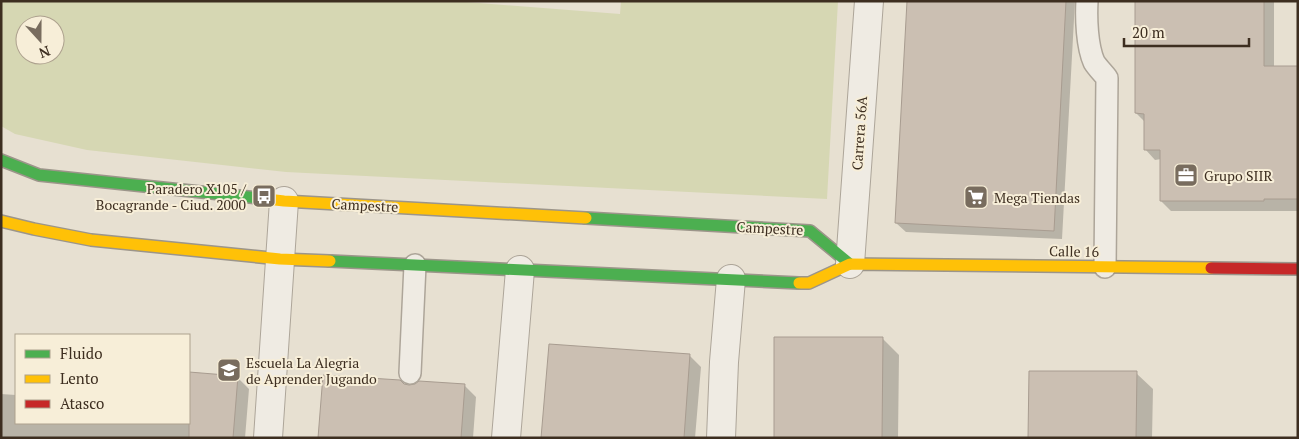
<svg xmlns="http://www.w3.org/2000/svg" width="1299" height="439" viewBox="0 0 1299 439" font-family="'PT Serif',serif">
	<rect width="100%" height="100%" fill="#e7e0d1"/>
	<path fill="#d6d7b3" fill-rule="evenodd" d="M1,1H454L620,14L621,1H838L827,199L286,172L87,150L15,134L1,126ZM25,25H55V55H25Z"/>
	<path fill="#0003" d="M908,1H1075L1062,239L906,232L896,223Z
		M1136,1H1274V67H1298V211H1171L1161,201V159L1155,160L1145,149V122L1136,113Z
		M882,338L899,355L898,438H775Z
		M689,355L701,367L695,438H542Z
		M189,373L238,378L249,389L245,438H1V394L16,395V423H189Z
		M1136,373L1153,389L1152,438H1029Z
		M403,385L409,387L464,385L476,397L473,438H320Z"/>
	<path fill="#cbbfb2" stroke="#a89c90" d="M907,1H1066L1054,231L895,223Z
		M1135,1H1264V66H1298V199H1264V201H1160V150H1144V114L1135,113Z
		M774,337H883L882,438H774Z
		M549,344L690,354L684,438H541Z
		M1029,371H1137L1136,438H1028Z
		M189,372L238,376L233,438H189Z
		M323,375L400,380L404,384L409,385L415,384L419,381L465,384L461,438H318Z"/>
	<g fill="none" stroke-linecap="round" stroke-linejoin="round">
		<g stroke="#ada599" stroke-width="24">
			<path id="lane" d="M1087,1C1086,19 1087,46 1094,62C1097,67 1103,73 1107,78L1105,267
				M410,373L415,265"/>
		</g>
		<g stroke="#ada599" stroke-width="30">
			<path id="street" d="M850,264L869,1
				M268,438L284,201
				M506,438L520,270
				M721,438L724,362L731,279"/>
		</g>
		<g stroke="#9c958a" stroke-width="14">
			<path id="fast" d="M1,160L39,175L258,198
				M586,218L810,231L850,264
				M330,261L799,283"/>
		</g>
		<g stroke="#9c958a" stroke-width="14">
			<path id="slow" d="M258,198L284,201L586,218
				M1,221L34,229L91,240L280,259L330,261
				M799,283H809L850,264L1211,268"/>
		</g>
		<g stroke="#9c958a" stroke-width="14">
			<path id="jam" d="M1211,268L1298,269"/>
		</g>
		<use href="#lane" stroke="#efebe3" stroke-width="21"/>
		<use href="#street" stroke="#efebe3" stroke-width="28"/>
		<use href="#fast" stroke="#4caf50" stroke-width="11"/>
		<use href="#slow" stroke="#ffc107" stroke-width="11"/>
		<use href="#jam" stroke="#c62828" stroke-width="11"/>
	</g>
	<defs>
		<g id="office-square" transform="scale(1.25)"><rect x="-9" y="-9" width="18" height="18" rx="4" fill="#786c5e" stroke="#f7eed8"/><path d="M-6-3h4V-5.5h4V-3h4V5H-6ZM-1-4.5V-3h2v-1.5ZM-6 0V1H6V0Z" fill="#fff"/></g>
		<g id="bus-square" transform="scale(1.25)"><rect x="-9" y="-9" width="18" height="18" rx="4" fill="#786c5e" stroke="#f7eed8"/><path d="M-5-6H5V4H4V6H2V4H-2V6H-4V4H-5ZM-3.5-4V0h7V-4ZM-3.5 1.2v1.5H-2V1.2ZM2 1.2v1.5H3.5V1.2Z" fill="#fff"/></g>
		<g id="supermarket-square" transform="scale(1.25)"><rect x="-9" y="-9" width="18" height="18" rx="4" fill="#786c5e" stroke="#f7eed8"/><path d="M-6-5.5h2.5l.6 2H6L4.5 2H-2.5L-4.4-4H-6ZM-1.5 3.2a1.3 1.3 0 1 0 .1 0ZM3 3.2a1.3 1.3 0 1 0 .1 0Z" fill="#fff"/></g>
		<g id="school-square" transform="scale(1.25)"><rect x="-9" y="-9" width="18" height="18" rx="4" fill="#786c5e" stroke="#f7eed8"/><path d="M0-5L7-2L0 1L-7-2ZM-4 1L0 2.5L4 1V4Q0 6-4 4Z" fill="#fff"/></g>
	</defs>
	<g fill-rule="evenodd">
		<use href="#office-square" x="1186" y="175"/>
		<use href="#bus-square" x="264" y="196"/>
		<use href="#supermarket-square" x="976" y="197"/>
		<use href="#school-square" x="229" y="370"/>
	</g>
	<g text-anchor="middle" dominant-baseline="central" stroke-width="4" stroke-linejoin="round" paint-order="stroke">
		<g font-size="14" fill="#3d2e20" stroke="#f7eed8">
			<text transform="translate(859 133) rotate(-86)">Carrera 56A</text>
			<text transform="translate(365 205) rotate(3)">Campestre</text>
			<text transform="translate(770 228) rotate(3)">Campestre</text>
			<text transform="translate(1074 251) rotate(1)">Calle 16</text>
		</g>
		<g font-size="14" fill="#3d2e20" stroke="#f7eed8" text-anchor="start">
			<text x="1204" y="175">Grupo SIIR</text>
			<text x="246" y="188" text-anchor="end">Paradero X105 /<tspan x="246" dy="16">Bocagrande - Ciud. 2000</tspan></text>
			<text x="994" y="197">Mega Tiendas</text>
			<text x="246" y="362">Escuela La Alegria<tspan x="246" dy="16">de Aprender Jugando</tspan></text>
		</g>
	</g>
	<rect width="1299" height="439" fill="none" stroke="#3d2e20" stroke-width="5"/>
	<rect x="15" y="334" width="175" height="90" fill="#f7eed8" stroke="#ada18e"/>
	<rect x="25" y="350" width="25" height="8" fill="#4caf50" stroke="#ada18e"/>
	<text x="60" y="359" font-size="15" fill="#3d2e20">Fluido</text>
	<rect x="25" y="375" width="25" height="8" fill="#ffc107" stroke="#ada18e"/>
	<text x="60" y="384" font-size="15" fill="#3d2e20">Lento</text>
	<rect x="25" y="400" width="25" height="8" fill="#c62828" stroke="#ada18e"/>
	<text x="60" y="409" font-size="15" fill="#3d2e20">Atasco</text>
	<g transform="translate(40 40) rotate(159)"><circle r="24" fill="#f7eed8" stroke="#ada18e"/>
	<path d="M0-4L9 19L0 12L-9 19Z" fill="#786c5e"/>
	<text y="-8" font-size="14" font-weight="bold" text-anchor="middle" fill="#3d2e20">N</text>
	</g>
	<path d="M1124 38v8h125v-8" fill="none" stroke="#3d2e20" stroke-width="2.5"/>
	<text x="1132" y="38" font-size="15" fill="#3d2e20" stroke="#f7eed8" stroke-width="4" paint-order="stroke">20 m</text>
</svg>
